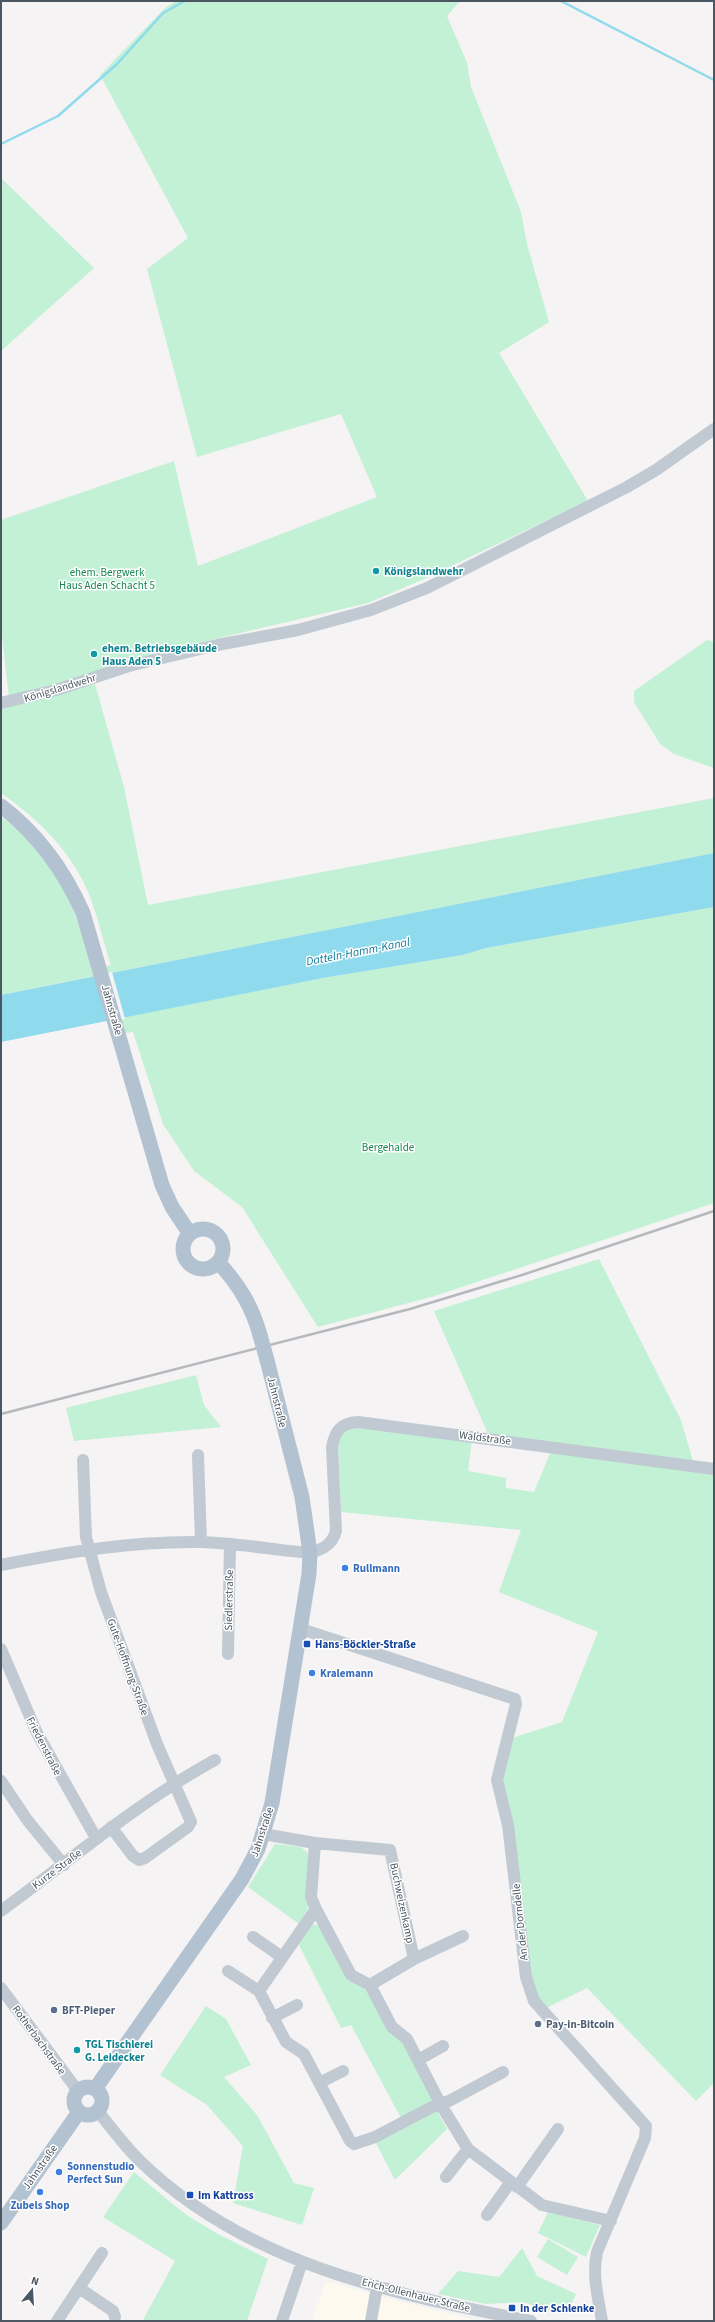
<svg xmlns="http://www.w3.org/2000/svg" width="715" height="2322" viewBox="0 0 715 2322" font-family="'Source Sans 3',sans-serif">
	<rect width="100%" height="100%" fill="#f5f3f3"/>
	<path fill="#fdf9ef" d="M326,2281L386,2298L479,2321H312Z"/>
	<path fill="#c3f1d5" d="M176,1H460L447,16L467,63L471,87L521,212L527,244L549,322L499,353L588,501L424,579L368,603L215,639L62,685L9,698L1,628V520L174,461L198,566L377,497L341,414L197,457L147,269L188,238L100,75L165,8Z
		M1,178L94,268L1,351Z
		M707,640L714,642V768L674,754L660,744L634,702V691Z
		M95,684L124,787L148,905L714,798V853L1,995V817C56,854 76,908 92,969L111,965C102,939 96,907 84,883C65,845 35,817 1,793V708Z
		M714,907V1203L435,1296L318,1327L242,1207L194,1171L163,1124L133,1032L113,1035L107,1020L323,978L463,955L486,948Z
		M599,1259L681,1420L693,1461L488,1434L434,1311Z
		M196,1375L204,1405L221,1427L74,1441L66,1408Z
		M354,1427L472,1440L468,1471L506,1478V1488L534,1492L551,1451L714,1473V2083L696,2101L587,1988L542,2010L534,2001L502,1777L512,1738L562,1722L598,1632L499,1592L521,1530L341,1512L338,1443L344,1432Z
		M275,1844L301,1847L309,1854V1907L299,1924L248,1887Z
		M310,1923L320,1926L401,2040L434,2101L401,2118L351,2025L341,2028L298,1943Z
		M206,2006L226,2019L251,2065L224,2077L257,2115L294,2183L314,2188L302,2225L233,2203L243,2146L207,2105L160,2075Z
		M437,2111L447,2129L395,2180L375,2141Z
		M134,2172L185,2214L216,2233L268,2259L247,2321L143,2320L175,2261L103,2217Z
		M548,2212L600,2225L586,2257L538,2233Z
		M548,2239L578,2257L567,2275L537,2257Z
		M522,2248L537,2276L576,2294L572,2303L561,2314L523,2302L486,2304L438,2294L458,2271L499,2277Z"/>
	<path fill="#90daee" d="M714,853V907L486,948L463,955L323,978L1,1042V995Z"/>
	<path fill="#f5f3f3" d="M112,972L125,1019L108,1022L95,975Z"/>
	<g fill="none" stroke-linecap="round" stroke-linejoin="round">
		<path stroke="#90daee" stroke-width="2.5" d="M561,1L714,80
			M1,144L58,116L117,64L163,13L185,1"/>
		<path stroke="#c1cad2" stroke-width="12" d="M1,703L56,690L129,666L217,645L298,630L371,610L427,588L627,487L656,470L714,429
			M198,1455L201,1542
			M83,1460L86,1537L101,1592L157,1744L191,1822L188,1827L145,1858L139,1860L133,1856L111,1827
			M1,1565C67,1552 133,1541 201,1542C237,1543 274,1550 310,1553C323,1549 332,1545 336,1531L332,1447C335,1431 341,1423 358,1422L714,1469
			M301,1629L515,1699L516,1704L497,1780L508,1825L526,1977L534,2001L646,2126L645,2138L597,2252C592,2276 598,2297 602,2321
			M1,1649L37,1733L96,1838
			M228,1654L230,1545
			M1,1781L28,1821L64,1865
			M263,1834L315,1843
			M316,1909L259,1991L286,2042L304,2054L350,2141L354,2144L375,2137L432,2107L449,2101L503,2072
			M1,1911C72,1859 138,1802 215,1760
			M253,1937L282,1957
			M414,1959L463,1936
			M228,1971L259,1991
			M370,1985L414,1959L390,1850L315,1843L311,1897L316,1909L351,1975L370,1985L392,2027L407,2039L441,2105L468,2149L542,2205L611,2221
			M1,1988L78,2091
			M272,2018L297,2005
			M418,2060L443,2046
			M319,2083L343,2071
			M98,2111C111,2128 124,2145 139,2160C244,2263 391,2294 531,2321
			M446,2177L468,2149
			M517,2187L558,2129
			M487,2215L510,2183
			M79,2288L113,2311L115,2317
			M57,2321L102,2253
			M282,2321L302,2262
			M371,2321L377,2287"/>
		<path stroke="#b3c2d1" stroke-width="15" d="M1,806C39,835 64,870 83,913L162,1185L172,1207L190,1234
			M183 1249a20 20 0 1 1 40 0a20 20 0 1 1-40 0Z
			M219,1263C239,1285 252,1306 260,1335
			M74 2101a14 14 0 1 1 28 0a14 14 0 1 1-28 0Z
			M95,2089L242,1879L258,1849L272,1803L309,1574L310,1553L302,1497L267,1360
			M1,2223L79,2112"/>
		<path stroke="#b5b8bd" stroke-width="2.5" d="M1,1414L410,1309L522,1275L714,1211"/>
		<path stroke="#b3c2d1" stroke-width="15" d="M260,1335L267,1360"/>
	</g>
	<g fill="#0f9aa8" stroke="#fff" stroke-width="1.5">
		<circle cx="376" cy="571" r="4"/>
		<circle cx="94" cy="654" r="4"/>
		<circle cx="77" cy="2050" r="4"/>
	</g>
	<g fill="#3f7fe0" stroke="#fff" stroke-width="1.5">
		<circle cx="345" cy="1568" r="4"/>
		<circle cx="312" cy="1673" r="4"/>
		<circle cx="59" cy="2172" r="4"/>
		<circle cx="40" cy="2192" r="4"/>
	</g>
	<g fill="#1a4fb4" stroke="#fff" stroke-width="1.5">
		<rect x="303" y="1640" width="8" height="8" rx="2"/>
		<rect x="186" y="2191" width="8" height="8" rx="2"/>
		<rect x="508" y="2304" width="8" height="8" rx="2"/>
	</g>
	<g fill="#5c6f8a" stroke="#fff" stroke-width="1.5">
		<circle cx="54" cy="2010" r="4"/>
		<circle cx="538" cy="2024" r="4"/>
	</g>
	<g text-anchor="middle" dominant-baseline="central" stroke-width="3" stroke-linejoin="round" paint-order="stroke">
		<g font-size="11" font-weight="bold" fill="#0d838f" stroke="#fff" text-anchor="start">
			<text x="384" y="571">Königslandwehr</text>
			<text x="102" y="648">ehem. Betriebsgebäude<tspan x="102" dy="13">Haus Aden 5</tspan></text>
			<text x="85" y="2044">TGL Tischlerei<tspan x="85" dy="13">G. Leidecker</tspan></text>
		</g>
		<g font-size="11" fill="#17864f" stroke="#fff">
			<text x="107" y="572">ehem. Bergwerk<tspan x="107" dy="13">Haus Aden Schacht 5</tspan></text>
			<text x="388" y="1147">Bergehalde</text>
		</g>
		<g font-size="11" fill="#4a5661" stroke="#fff">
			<text transform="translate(60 688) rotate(-17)">Königslandwehr</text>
			<text transform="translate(112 1010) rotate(74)">Jahnstraße</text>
			<text transform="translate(277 1402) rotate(76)">Jahnstraße</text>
			<text transform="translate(485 1438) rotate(7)">Waldstraße</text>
			<text transform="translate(229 1600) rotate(-89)">Siedlerstraße</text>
			<text transform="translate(128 1667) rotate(70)">Gute-Hoffnung-Straße</text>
			<text transform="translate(44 1746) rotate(63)">Friedenstraße</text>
			<text transform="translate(262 1832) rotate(-72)">Jahnstraße</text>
			<text transform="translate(57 1869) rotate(-37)">Kurze Straße</text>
			<text transform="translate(402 1903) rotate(78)">Buchweizenkamp</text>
			<text transform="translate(520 1922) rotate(-96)">An der Dorndelle</text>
			<text transform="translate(39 2040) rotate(54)">Rotherbachstraße</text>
			<text transform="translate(40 2167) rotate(-55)">Jahnstraße</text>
			<text transform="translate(416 2295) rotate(14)">Erich-Ollenhauer-Straße</text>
		</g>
		<g font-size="11" font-weight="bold" fill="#366cbe" stroke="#fff" text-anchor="start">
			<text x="353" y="1568">Rullmann</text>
			<text x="320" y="1673">Kralemann</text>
			<text x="67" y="2166">Sonnenstudio<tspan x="67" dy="13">Perfect Sun</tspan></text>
			<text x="40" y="2205" text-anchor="middle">Zubels Shop</text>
		</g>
		<g font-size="11" font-weight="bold" fill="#164399" stroke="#fff" text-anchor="start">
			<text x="315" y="1644">Hans-Böckler-Straße</text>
			<text x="198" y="2195">Im Kattross</text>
			<text x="520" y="2308">In der Schlenke</text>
		</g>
		<g font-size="11" font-weight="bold" fill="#4e5e75" stroke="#fff" text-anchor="start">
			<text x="62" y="2010">BFT-Pieper</text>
			<text x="546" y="2024">Pay-in-Bitcoin</text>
		</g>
		<g font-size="12" font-style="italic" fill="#0c7c9b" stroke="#fff">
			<text transform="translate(358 952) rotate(-11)">Datteln-Hamm-Kanal</text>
		</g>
	</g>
	<rect width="715" height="2322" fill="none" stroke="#4a5661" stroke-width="4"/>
	<g transform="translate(32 2290) rotate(18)" stroke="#ffffff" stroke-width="3" paint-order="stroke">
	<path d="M0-3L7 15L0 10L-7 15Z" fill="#4a5661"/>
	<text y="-6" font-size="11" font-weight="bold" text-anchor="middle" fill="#4a5661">N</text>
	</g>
</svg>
